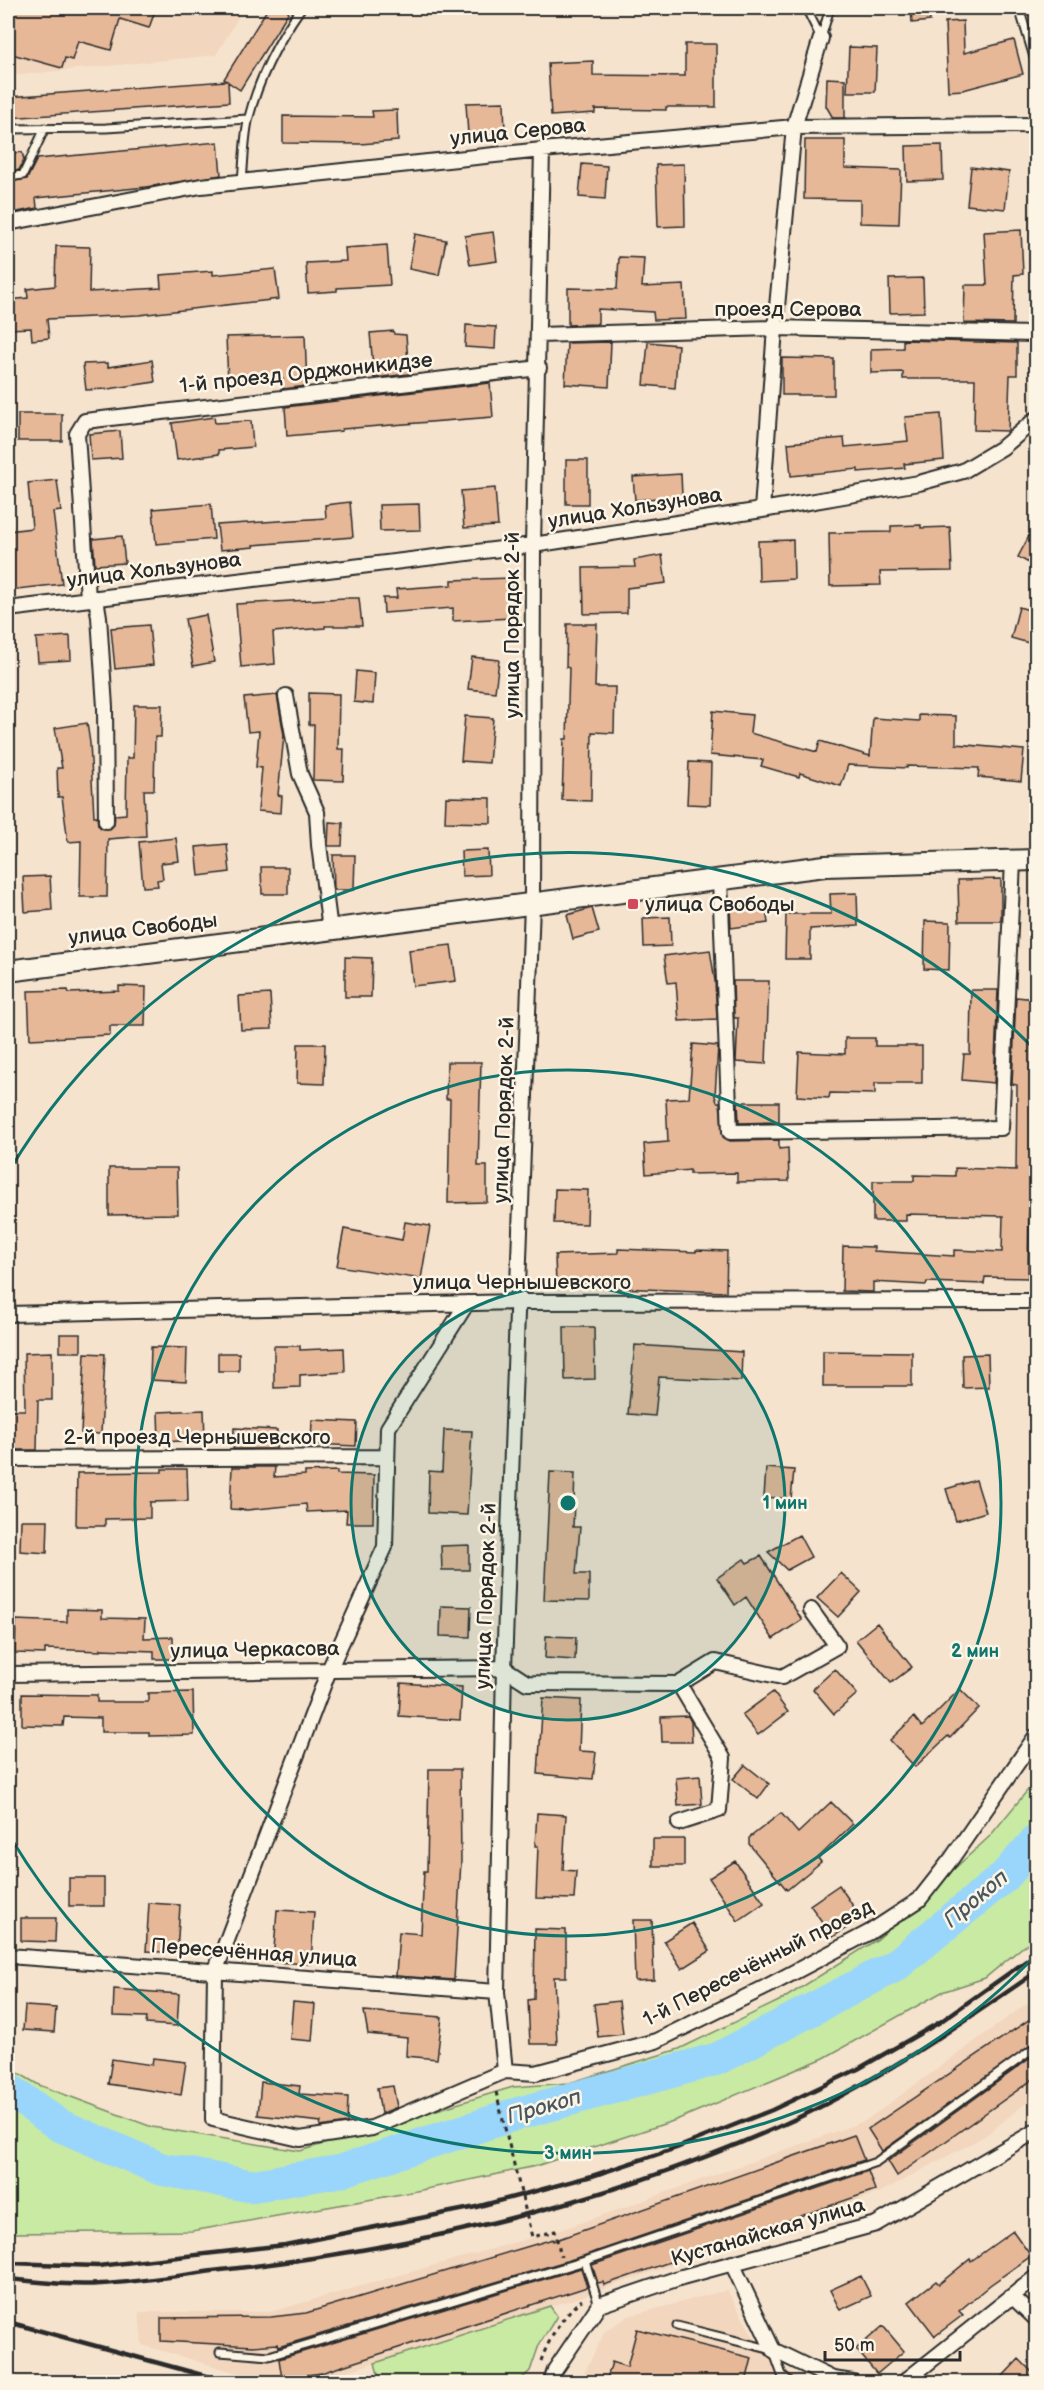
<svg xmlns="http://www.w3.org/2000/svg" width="1044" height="2390" viewBox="0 0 1044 2390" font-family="'Balsamiq Sans',sans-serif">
	<rect width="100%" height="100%" fill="#f6e3ce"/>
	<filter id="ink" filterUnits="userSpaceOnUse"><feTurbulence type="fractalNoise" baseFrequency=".0167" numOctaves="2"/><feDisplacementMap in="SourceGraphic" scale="12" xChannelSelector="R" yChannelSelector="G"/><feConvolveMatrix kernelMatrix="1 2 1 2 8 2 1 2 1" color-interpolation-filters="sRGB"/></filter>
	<g filter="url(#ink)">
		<path fill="#f2d6be" d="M8,8H244L216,55L8,76Z
			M1036,1997V2095L985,2136L881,2192L586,2295L323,2379L268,2382L142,2345L139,2312H270L572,2226L865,2121Z
			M727,2290L753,2336L800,2382H580L605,2331L629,2316Z"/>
		<path fill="#c8eaa3" stroke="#7a8a67" stroke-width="1.5" d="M1036,1780V1936L985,1978L942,1992L824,2058L676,2120L536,2166L407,2193L192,2231L15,2233L8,2222V2067L39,2085L152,2127L300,2151L513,2087L569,2083L679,2049L783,1999L878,1939L990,1836Z
			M550,2306L557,2316L539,2345L530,2371L518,2382H380L375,2363Z"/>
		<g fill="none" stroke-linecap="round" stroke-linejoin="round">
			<path stroke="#9ad6fb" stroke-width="33" d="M8,2089L59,2125L161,2169L251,2186L341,2171L513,2115L717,2059L895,1966L1005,1876L1036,1841"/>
		</g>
		<path fill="#e7b898" stroke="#2b2b2b" stroke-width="1.5" d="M8,8H156L149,28L120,19L111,50L78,41L72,60L65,58L62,68L8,53Z
			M268,8H291L240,90L228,82L229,102L8,118V97L227,81L224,79Z
			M911,8H929L930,21L912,23Z
			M963,21L964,53L1014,40L1023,74L963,90L948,91L945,22Z
			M685,44H716V107H666V110L595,109V113L551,116L548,63L593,61V75L685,76Z
			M849,47L877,48L875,92H847Z
			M827,78L845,79V118H833L826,106Z
			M504,102L505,134L468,135L466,103Z
			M397,110L398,141L360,144L283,143V116L373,117L372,111Z
			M805,140H845V168L901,170L899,224L860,223V200L804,199Z
			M218,142L221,175L146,187L36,198L37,208L8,214V182L27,179L37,159Z
			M942,145L943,180L907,181L906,146Z
			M22,152L24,160L19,170L8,171V154Z
			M582,164L607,166L605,199L579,197Z
			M684,164L685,226L658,227L656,165Z
			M971,167L1009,172L1005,209L967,205Z
			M1021,230L1023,274L1014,275L1013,324L964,323L965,285H987L984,232Z
			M493,232L497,261L470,265L465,236Z
			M415,234L446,240L439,275L409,269Z
			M387,245L390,285L337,288V291L308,293L306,263L346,261L345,248Z
			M56,246L90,247L89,292L161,288L160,275L213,271V275L275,269L279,299L139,315L47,319L49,338L32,340L31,328L8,329V300L28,298L27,289L55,286Z
			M619,257L644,258L642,287L684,285L686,319L654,320L653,312L598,309V323L596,324L568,325V288L617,289Z
			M923,278L924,312L890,313L889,279Z
			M466,325L496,327L495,349L465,347Z
			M393,331L394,334L406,335L409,374L374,378L370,333Z
			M305,335L307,386L283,389V379L228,382L226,337Z
			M903,340L1017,343V375H1010L1008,431L974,430L975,379H903V372L871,373V349L903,348Z
			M611,342L609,387L565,384L567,343Z
			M648,342L678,345L675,388L644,385Z
			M782,358L834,359V395H782Z
			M152,360L155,382L108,389L86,390L83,364L108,363V367Z
			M490,383L493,417L342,429V431L287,436L285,407Z
			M18,414H62V441H18Z
			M941,414L944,460L904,464L905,468L858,472V469L791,476L788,443L844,438L845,447L908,441L905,417Z
			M214,417L215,423L251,421L253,447L219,450V454L177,460L172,423Z
			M120,431L122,458L91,460L89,434Z
			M566,460H588V504H566Z
			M681,474L682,496L635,500L633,477Z
			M57,480L61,511L53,512L62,584L8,590V531L32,528L28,483Z
			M495,488L498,526L464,528L461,491Z
			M350,502L353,537L253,545L254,547L220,550L217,525L326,518L325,505Z
			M211,504L214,539L156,544L153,509Z
			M419,504L420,530L380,531L379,505Z
			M1036,523V567L1018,557Z
			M921,525V528L950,527L952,571L880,572L881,585L830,586L829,533L891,532V526Z
			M122,536L125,563L95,565L93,539Z
			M793,540L794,579L759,581L758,541Z
			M662,555L666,583L627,588V613L584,614L583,568L635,567L634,560Z
			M511,578L512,618L453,621V608L384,613L383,598H397L396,589L452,585V580Z
			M345,598H359L362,626H325V628L273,632L275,664L241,667L236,604Z
			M1019,607L1036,612V645L1011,638Z
			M206,615L214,662L193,666L185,619Z
			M567,624H597L595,687H615L614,733L592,732L591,801L562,800L564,739H567L569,668L566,667Z
			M149,625L153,665L115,669L111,628Z
			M70,636L71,660L38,662L36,638Z
			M472,657L499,660L495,692L468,689Z
			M356,671L375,673L373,704L354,702Z
			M309,693L339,694L338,749H344L343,781L313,780L314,725H309Z
			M277,695L284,735L278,795L282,796L281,813L258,811L262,768L256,767L259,731L248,732L244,698Z
			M134,705H162L161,737H155L154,790H144L146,836L108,839L107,897H80L81,841L68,842L62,797H58L57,768H62L55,728L87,723L90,743L94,816H97L98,825L101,828L110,829L114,825L115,815L126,814L127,758H133Z
			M713,711L752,715L750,733L817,752L820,741L870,756L873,718L919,721V715L956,716V744L1024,750L1021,781L978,777L979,768L907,766V768L848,765L841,786L800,773L799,777L761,766L763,760L710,755Z
			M465,716L493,718L489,763L461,761Z
			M689,762L711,763L710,805L687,804Z
			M446,797L491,798V823L445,822Z
			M329,822L343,823L342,846H328Z
			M176,838L179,861L161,863L163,879L157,880L158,886L143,887L139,842Z
			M227,844L230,872L199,876L196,847Z
			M488,850L489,875L462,876L461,851Z
			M333,855H355L354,890H334Z
			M261,867H288V894H262Z
			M50,876L52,910L25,912L23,877Z
			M1001,879V921H959L958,880Z
			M857,893L858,926L810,929V959H785L786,914H831L830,894Z
			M765,903L768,923L731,928L730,908Z
			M592,908L599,932L573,939L567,915Z
			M670,917L671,946L644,947L643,918Z
			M925,921L950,922L949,970L924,969Z
			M451,945L456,981L413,986L409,950Z
			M710,950L715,981L717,1019L679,1021L676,982L668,983L664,956Z
			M345,957L372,958L371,997H345Z
			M733,981H769L766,1064L736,1062L738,1018H734Z
			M119,986L146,987L145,1026H110V1035L30,1039L28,991L68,990L69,993L119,991Z
			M971,990H998L994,1083L962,1080L964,1054H970Z
			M270,994L272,1029L241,1030L239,996Z
			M1016,997L1036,999V1214L1029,1213L1028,1278L985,1277L984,1284L927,1282L926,1285L873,1282V1292L842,1291L843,1246L874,1247V1251L954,1256V1250L1002,1252L1003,1216L906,1214V1221H873V1181H914V1175L955,1176V1168L1016,1170L1017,1085L1012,1084Z
			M845,1038H875V1046H922V1083H875V1094L830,1093L829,1098L797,1096L799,1052L845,1054Z
			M298,1044H325L324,1084L297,1083Z
			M693,1044L718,1046L715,1096L717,1102H720L723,1137L730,1141L779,1140V1149L788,1148L789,1181L737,1182V1173L690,1174V1170L646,1174L644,1144L668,1142L666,1099L689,1098Z
			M447,1062H481L478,1166H487V1202L448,1203L450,1099H446Z
			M738,1102H779V1122L739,1123Z
			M109,1168H177L178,1214L109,1215Z
			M555,1189L588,1190L587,1224L554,1223Z
			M405,1222L430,1226L421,1279L337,1266L344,1229L402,1240Z
			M618,1249L696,1252V1250L727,1251L726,1292L616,1288V1282L556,1285L555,1255L618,1253Z
			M564,1327H594L595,1379L565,1380Z
			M60,1334H81V1352H60Z
			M635,1345L742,1352L741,1381L659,1377L655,1416L628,1414Z
			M274,1346H300V1350L344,1348L345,1372L300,1375V1387L274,1388Z
			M151,1347L187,1348L186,1382L150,1380Z
			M823,1351L912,1352V1386H823Z
			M52,1352V1400H38L37,1450H11L12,1410H25L24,1353Z
			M85,1353L105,1354L101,1434L81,1433Z
			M218,1353H239V1371H218Z
			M988,1354L989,1387L963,1388L962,1355Z
			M204,1410L205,1440L159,1442L158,1412Z
			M312,1420L357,1422L356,1446L311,1444Z
			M234,1428L277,1430L276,1449H233Z
			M444,1430L472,1431L467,1515L428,1513L429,1471L442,1472Z
			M232,1467H275L274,1477L305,1475V1472L337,1471V1474L374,1475L373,1523H346L347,1510L307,1512L306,1504L247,1510L230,1509Z
			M766,1468L794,1470L791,1499L764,1497Z
			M162,1469H187L188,1501L150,1502V1518L105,1519V1526H76L77,1473L162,1472Z
			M550,1472L575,1473L573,1527H580L576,1574H589V1601L544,1600Z
			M976,1480L986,1512L956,1521L946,1489Z
			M21,1520H48L47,1553L20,1551Z
			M799,1535L811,1557L787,1570L768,1552Z
			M469,1545V1570H442L441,1546Z
			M761,1556L802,1620L773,1639L746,1597L735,1605L717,1578L744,1559L747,1563Z
			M841,1573L861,1592L838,1617L817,1598Z
			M441,1606L471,1607L470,1637L440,1636Z
			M67,1609L102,1610V1618L145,1619L144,1638L173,1637V1659H154V1651L101,1649V1651L45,1649V1654L15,1653L16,1620L67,1622Z
			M877,1623L912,1667L891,1683L856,1640Z
			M546,1636L576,1637L575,1660L545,1658Z
			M835,1669L857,1694L834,1714L813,1689Z
			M401,1683L462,1687L460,1720L399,1716Z
			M960,1689L979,1708L950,1738L948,1736L915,1767L890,1740L914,1717L922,1727Z
			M193,1692L194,1735L149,1736V1732H101V1718L64,1717L63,1726L22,1725V1694L97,1695V1702H148V1693Z
			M773,1692L788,1712L758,1735L742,1715Z
			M543,1698L581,1700L579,1751L596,1752L593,1779L538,1774Z
			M688,1716L691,1722L692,1742H662L661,1717Z
			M745,1765L769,1784L758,1799L733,1779Z
			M429,1769H460L461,1861L454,1980L396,1976L399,1932L421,1934L424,1871H427Z
			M700,1776L702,1804L678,1806L676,1778Z
			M831,1802L853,1824L818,1858L821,1862L787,1890L749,1844V1838L781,1813L798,1833Z
			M537,1813L566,1815L563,1870L576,1871L574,1899L536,1898L538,1846H535Z
			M653,1839H684V1866H653Z
			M735,1861L764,1903L738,1921L709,1878Z
			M69,1878H104V1906H69Z
			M839,1885L861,1918L833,1937L810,1905Z
			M149,1903L180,1905L177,1953L146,1951Z
			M277,1910L314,1912L311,1964L273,1962Z
			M21,1918H56L55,1942L21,1941Z
			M633,1920H652L654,1980L635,1981Z
			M692,1923L710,1951L682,1969L664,1941Z
			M535,1929L566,1930V1977H554L557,2044H530L528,2000L534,1999Z
			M114,1989L179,1994L177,2026L146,2024L147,2017L113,2016Z
			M619,2001L623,2034L598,2037L594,2004Z
			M293,2002L315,2004L312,2041L290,2039Z
			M25,2006L56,2008L54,2032L23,2030Z
			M364,2011L442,2017L437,2059L406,2056L407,2038L368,2034Z
			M1036,2015V2042L882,2151L868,2129Z
			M1036,2054V2077L897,2176L888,2161Z
			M153,2058L186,2062L181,2095L108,2084L112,2059L152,2065Z
			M261,2082L300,2086L299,2094L348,2097L347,2123L320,2127L321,2122L258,2115Z
			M393,2086L397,2107L381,2114L377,2088Z
			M854,2135L864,2160L583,2256L278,2347L277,2344L253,2346L161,2341V2318L271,2317L306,2313L553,2239V2241Z
			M868,2171L875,2190L604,2285L603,2282L598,2283L592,2265Z
			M1013,2231L1031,2256L990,2285L959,2311L963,2315L935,2336L909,2302L936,2281L939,2284L970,2259L971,2261Z
			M581,2268L587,2287L321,2373L282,2379L279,2359Z
			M861,2276L871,2296L840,2310L830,2290Z
			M883,2326L904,2351L877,2374L856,2349Z
			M637,2329L752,2358L746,2382H606L612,2362L627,2367Z
			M1019,2359L1036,2376V2382H1010L1003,2376Z"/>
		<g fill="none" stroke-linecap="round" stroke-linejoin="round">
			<g stroke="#2b2b2b" stroke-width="11">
				<path id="lane" d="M806,8L821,38
					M1019,8L1036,64
					M821,38L830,8
					M8,129L106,128L248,119
					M8,177L23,175L45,128
					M242,182C244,161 244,137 249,117C259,78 278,41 301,8
					M585,2261L876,2162L1036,2047
					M677,2326L773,2350L782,2375L790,2382
					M220,2352L269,2356L585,2261L599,2305"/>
			</g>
			<g stroke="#2b2b2b" stroke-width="18">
				<path id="street" d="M8,223L201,186L542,150L794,127L1036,125
					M539,335L775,328L1036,334
					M762,510L775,328L794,127L821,38
					M88,598L77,434L85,421L539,368
					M96,598L99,617L105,707L106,821
					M8,609L533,545L762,510L919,483L963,471L1003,447L1036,419
					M286,696L300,774L317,812L319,845L330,930
					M720,880L730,1132L1001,1128L1013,861
					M467,1303L388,1428L385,1547L329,1670L215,1972L213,2119L300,2139L372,2128L505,2071L536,2073L656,2041L766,1987L870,1932L919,1900L952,1858L1036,1736
					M8,1314L518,1302L1036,1301
					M8,1459L387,1457
					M8,1674L504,1668L527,1683L679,1684L715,1662L782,1677L837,1646L811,1610
					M679,1684L723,1758L719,1810L679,1823
					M8,1956L497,1992
					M505,2071L497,1992L504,1668L532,904L533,545L542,150
					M732,2263L773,2350L833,2379L853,2382
					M1012,2296L1036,2319
					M551,2382L555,2370L599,2305L682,2277L876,2224L1036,2131
					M904,2382L1036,2277"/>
			</g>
			<g stroke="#2b2b2b" stroke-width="24">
				<path id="secondary" d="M8,971L825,866L1036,860"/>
			</g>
			<path stroke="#2b2b2b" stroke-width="3" stroke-dasharray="4.5 4.5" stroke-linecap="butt" d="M496,2092L532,2237L555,2231L561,2257
				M541,2361C547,2342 566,2310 582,2300"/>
			<use href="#lane" stroke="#fcf5e5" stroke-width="7"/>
			<use href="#street" stroke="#fcf5e5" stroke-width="14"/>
			<use href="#secondary" stroke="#fcf5e5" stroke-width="20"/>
			<path stroke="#2b2b2b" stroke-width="4.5" d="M8,2263L98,2266L285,2245L476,2207L592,2176L679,2147L772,2110L858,2069L940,2022L1036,1954
				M8,2279C38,2282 70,2286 101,2284C141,2282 181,2275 221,2270C410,2249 603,2204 778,2127C870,2086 954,2029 1036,1972
				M8,2322L228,2382"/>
		</g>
	</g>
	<circle cx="568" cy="1503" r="217" fill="#0f766e" fill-opacity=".12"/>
	<g fill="none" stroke="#0f766e" stroke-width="3">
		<circle cx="568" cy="1503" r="217"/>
		<circle cx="568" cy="1503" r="433"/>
		<path d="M1036 1955A650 650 0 0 1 8 1833M8 1173A650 650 0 0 1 1036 1051"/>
	</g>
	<rect fill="#d1495b" stroke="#fcf5e5" stroke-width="2" x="627" y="898" width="12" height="12" rx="3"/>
	<g text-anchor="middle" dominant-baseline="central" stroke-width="5" stroke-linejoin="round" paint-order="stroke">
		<g font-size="21" fill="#2b2b2b" stroke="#fcf5e5">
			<text transform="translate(518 132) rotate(-6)">улица Серова</text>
			<text x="788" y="309">проезд Серова</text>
			<text transform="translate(306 373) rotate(-6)">1-й проезд Орджоникидзе</text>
			<text transform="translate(635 508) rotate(-9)">улица Хользунова</text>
			<text transform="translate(154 570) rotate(-7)">улица Хользунова</text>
			<text transform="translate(512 625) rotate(-90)">улица Порядок 2-й</text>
			<text transform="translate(143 929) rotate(-7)">улица Свободы</text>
			<text transform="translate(504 1110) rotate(-88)">улица Порядок 2-й</text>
			<text x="522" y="1282">улица Чернышевского</text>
			<text x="197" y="1437">2-й проезд Чернышевского</text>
			<text transform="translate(486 1596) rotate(-88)">улица Порядок 2-й</text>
			<text transform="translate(255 1650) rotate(-1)">улица Черкасова</text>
			<text transform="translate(254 1953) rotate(4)">Пересечённая улица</text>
			<text transform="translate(758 1963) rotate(-27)">1-й Пересечённый проезд</text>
			<text transform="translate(768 2232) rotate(-16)">Кустанайская улица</text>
		</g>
		<g font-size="21" fill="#2b2b2b" stroke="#fcf5e5" text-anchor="start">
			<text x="645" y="904">улица Свободы</text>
		</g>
		<g font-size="22" font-style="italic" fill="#47565f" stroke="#fcf5e5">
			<text transform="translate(976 1899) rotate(-40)">Прокоп</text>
			<text transform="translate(544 2107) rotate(-16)">Прокоп</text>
		</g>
	</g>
	<circle cx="568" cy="1503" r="9" fill="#0f766e" stroke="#fcf5e5" stroke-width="3"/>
	<g font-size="18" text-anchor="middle" font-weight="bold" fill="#0f766e" stroke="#fcf5e5" stroke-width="5" stroke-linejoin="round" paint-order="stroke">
		<text x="785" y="1509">1 мин</text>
		<text x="975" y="1657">2 мин</text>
		<text x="568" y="2159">3 мин</text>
	</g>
	<rect width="1044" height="2390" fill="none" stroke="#fcf5e5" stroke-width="30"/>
	<rect x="15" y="15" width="1014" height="2360" fill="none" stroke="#2b2b2b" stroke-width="2" filter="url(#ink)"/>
	<path d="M825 2351v9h135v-9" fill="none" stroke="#2b2b2b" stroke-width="3"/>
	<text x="834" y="2351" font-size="18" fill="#2b2b2b" stroke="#fcf5e5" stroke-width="4.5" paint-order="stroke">50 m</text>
</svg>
